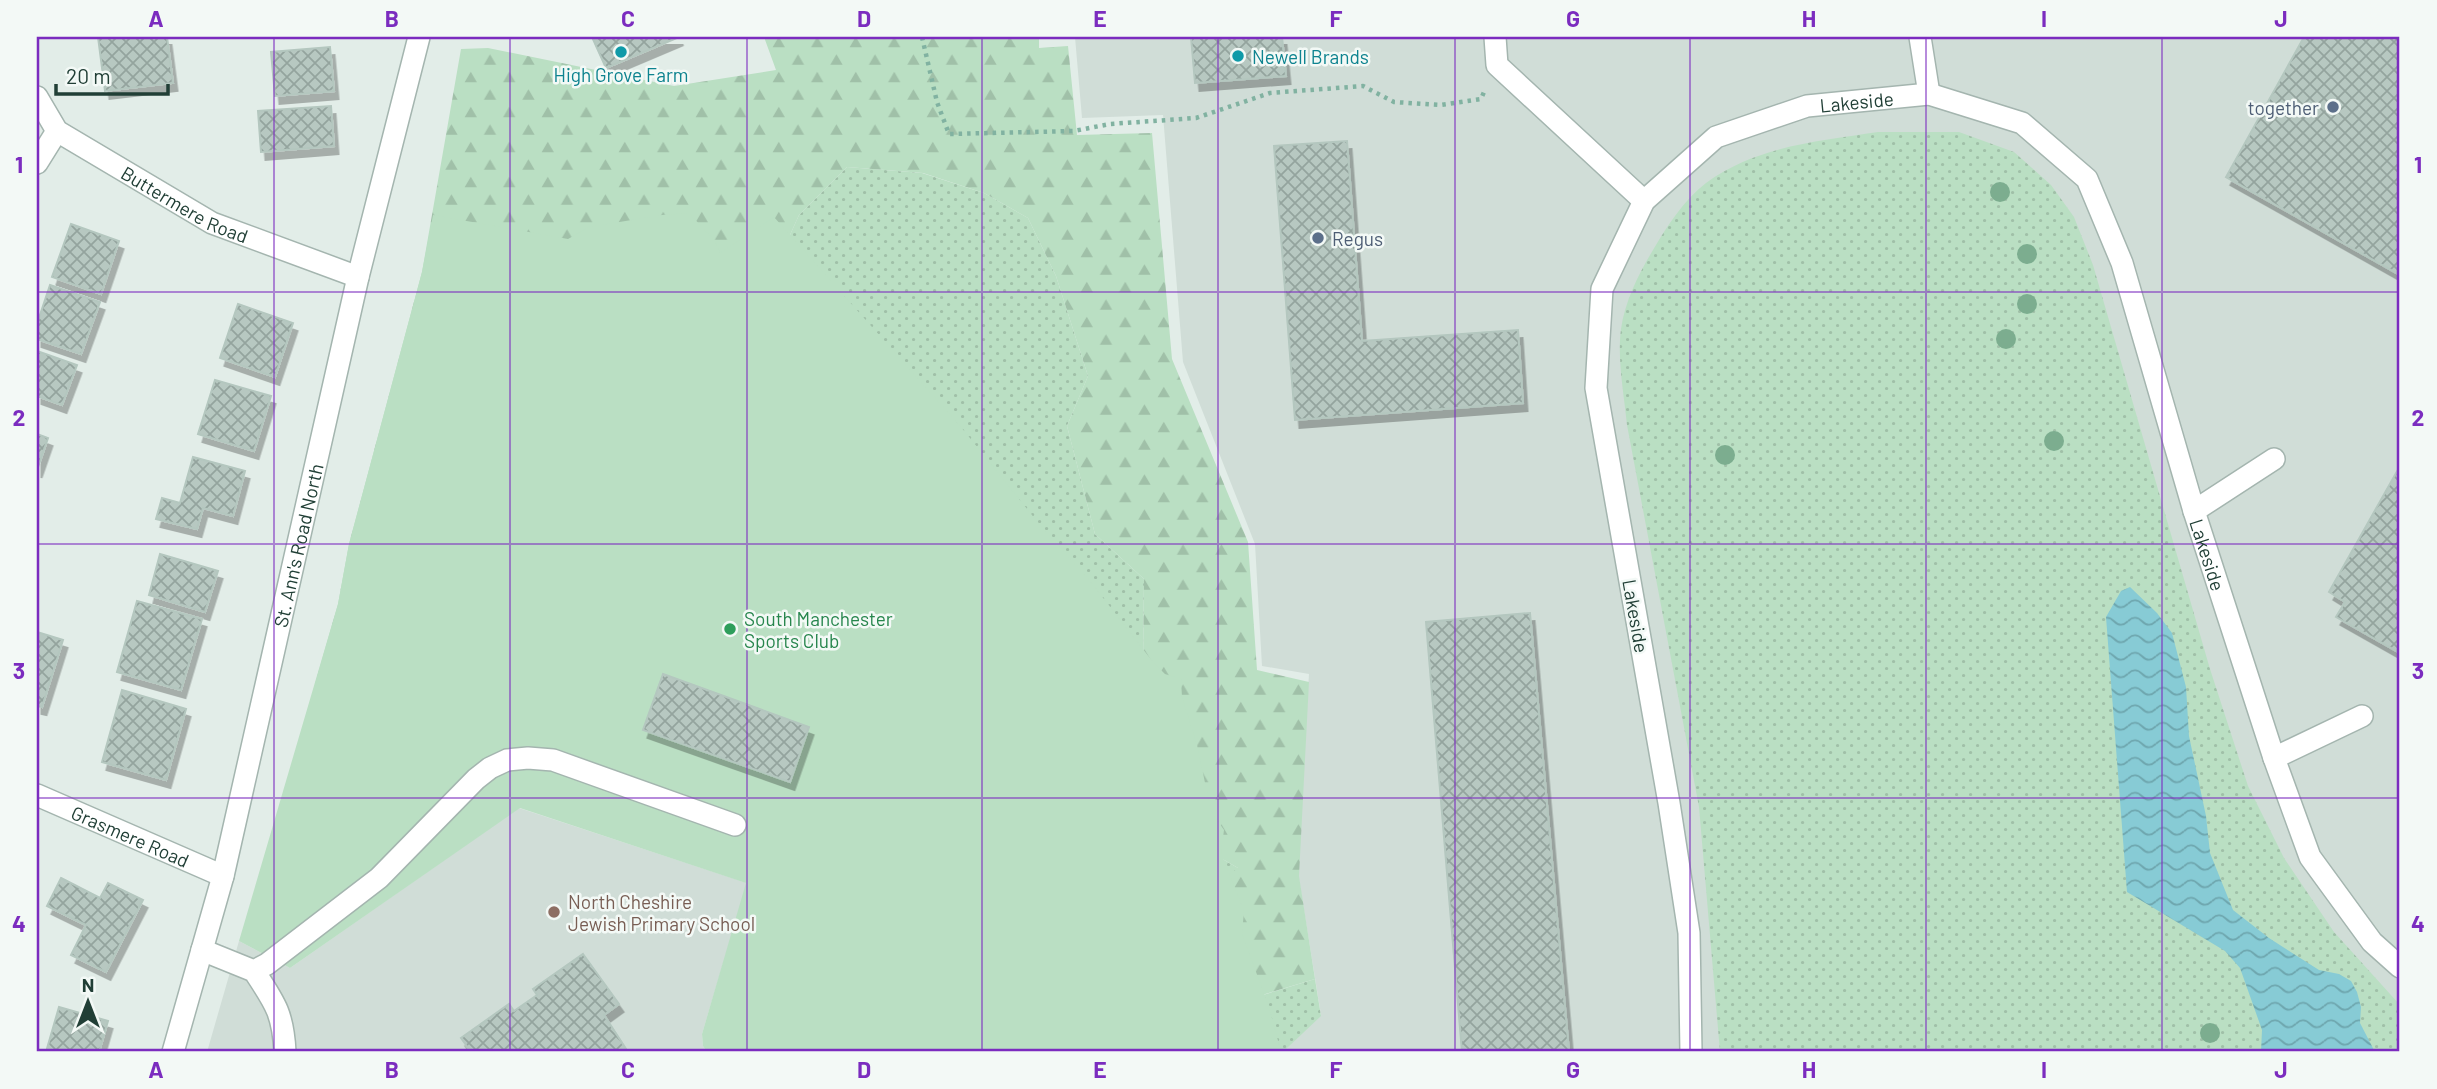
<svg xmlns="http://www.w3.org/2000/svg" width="2437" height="1089" viewBox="0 0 2437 1089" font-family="Barlow,sans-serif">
	<defs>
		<pattern id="grass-dots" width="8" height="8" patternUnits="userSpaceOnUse" patternTransform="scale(1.75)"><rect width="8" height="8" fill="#badfc3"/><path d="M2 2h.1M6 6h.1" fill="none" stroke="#a0c0a8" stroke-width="1.8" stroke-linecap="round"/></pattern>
		<pattern id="forest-firs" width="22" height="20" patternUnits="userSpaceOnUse" patternTransform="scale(1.75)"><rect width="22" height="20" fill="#badfc3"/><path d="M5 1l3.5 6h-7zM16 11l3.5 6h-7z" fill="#a0c0a8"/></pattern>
		<pattern id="water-waves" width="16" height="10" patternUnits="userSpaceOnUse" patternTransform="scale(1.75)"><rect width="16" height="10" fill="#87cbd5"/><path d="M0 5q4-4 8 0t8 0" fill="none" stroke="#6ea6ae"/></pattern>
		<pattern id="building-cross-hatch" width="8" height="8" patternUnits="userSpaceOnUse" patternTransform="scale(1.75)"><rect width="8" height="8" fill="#b7c8c1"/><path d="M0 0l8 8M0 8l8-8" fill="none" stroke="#94a49e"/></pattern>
		<filter id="shadow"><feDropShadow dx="4.5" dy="8" stdDeviation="0" flood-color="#0004"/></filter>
	</defs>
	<rect width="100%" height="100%" fill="#e2ede8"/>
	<path fill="#d0ddd7" d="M1075,37H2400V1052H1283L1321,1015L1297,867L1309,674L1262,666L1255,544L1183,362L1163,115L1082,118Z
		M519,808L747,883L702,1034L703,1046L707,1052H207L239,941L290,968Z"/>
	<path fill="url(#grass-dots)" d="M1878,132H1959L2014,152L2051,185L2074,217L2093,265L2210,669L2248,786L2284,858L2334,932L2400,1005V1052H1720L1699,807L1627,425C1624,394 1617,359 1621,329C1625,301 1639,273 1653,250C1667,226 1684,200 1706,183C1756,146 1819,141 1878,132Z
		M847,167L922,173L984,193L1028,218L1056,276L1088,376L1067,426L1095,534L1144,579L1143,665L1200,846L1238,868L1240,1002L1315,979L1321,1016L1283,1052H1064L776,266L799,215Z"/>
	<path fill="url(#forest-firs)" d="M764,37H1039V48L1068,46L1077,135L1152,133L1172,359L1248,542L1257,670L1309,682L1299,876L1315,979L1239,1002L1205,893L1238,868L1200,846L1143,665L1144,579L1095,534L1067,426L1088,376L1056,276L1028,218L984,193L923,173L847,167L799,215L776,266L315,684L338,604L349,544L422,272L461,49L488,48L674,86L776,70Z"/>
	<path fill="#badfc3" d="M689,213L715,241L720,253L774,217L961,427L1040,525L1090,581L1153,662L1165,674L1181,679L1182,697L1197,745L1211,811L1224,830L1221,853L1244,911L1242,934L1269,1007L1281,1052H707L703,1046L702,1034L746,883L520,808L290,968L239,941L338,604L349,544L422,272L433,215L568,239L589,227L662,215Z"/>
	<path fill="url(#water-waves)" d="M2130,587L2157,613L2172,633L2186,687L2189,736L2206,816L2210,853L2233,910L2269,938L2319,970L2339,974L2351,981L2357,992L2361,1007L2360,1023L2375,1052H2261L2262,1030L2240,968L2225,951L2127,892L2106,617L2121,591Z"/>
	<path fill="url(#building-cross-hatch)" stroke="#b4c7bf" stroke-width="2" filter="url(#shadow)" d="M98,37H167L173,83L105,91Z
		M592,37H679L606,68Z
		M1191,37H1282L1286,76L1195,83Z
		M2304,37H2400V275L2226,177Z
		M330,47L334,91L275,96L271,52Z
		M331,106L334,146L261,152L258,111Z
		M1347,141L1362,341L1518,330L1523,403L1295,420L1274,146Z
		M71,224L119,241L101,294L52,277Z
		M50,285L100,302L81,354L37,339V324Z
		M238,304L293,323L275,377L220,358Z
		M37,351L77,365L62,405L37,396Z
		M215,380L271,396L254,451L198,434Z
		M37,434L48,438L37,470Z
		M193,457L245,471L233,516L203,508L197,529L156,519L162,498L180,503Z
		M2400,466V653L2336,617L2345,602L2329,592Z
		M160,554L218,571L205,612L149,595Z
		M137,601L202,619L181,690L117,672Z
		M1530,613L1569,1052H1462L1426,622Z
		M37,632L63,640L42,707L37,706Z
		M663,674L809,727L790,782L643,730Z
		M122,690L186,709L166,780L102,762Z
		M61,878L100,898L108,883L143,900L106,972L71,955L86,925L47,906Z
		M583,954L619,1004L604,1015L628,1052H471L461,1038L509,1004L514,1011L537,995L533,989Z
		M59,1007L108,1021L99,1052H46Z"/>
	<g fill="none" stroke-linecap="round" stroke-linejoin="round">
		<g stroke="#a4b5af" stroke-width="24">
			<path id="service" d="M1495,37L1497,65L1644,201
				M2194,511L2274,459
				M2274,758L2362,716
				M202,950L254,971L267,964L379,878L476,779L490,768L507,760L528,758L553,760L735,825
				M254,971C275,1003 283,1013 285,1052"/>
		</g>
		<g stroke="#a4b5af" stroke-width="24">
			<g id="minor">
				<path d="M1920,37L1929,94"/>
				<path id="s1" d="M37,97L57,131L212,223L358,277"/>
				<path d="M37,163L57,131"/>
				<path id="s2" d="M37,795L223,876"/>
				<path id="s3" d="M173,1052L223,876L358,277L419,37"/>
				<path id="s4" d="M1691,1052L1689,933L1669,803L1596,388L1602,289L1644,201L1716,137L1807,106L1929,94L2022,123L2087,179L2122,263L2194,511L2274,758L2310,857L2372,942L2400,967"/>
			</g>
		</g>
		<path stroke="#81b2a1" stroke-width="4.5" stroke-dasharray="3.5 5" stroke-linecap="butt" d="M922,37L937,102L949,134L1074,131L1110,124L1196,118L1270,93L1363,86L1394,102L1440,105L1481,99L1484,92"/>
		<use href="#service" stroke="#fff" stroke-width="21"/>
		<use href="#minor" stroke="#fff" stroke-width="21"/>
	</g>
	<g fill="#7cad8f">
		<circle cx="2000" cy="192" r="10"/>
		<circle cx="2027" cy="254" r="10"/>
		<circle cx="2027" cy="304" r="10"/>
		<circle cx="2006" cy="339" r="10"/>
		<circle cx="2054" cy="441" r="10"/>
		<circle cx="1725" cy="455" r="10"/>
		<circle cx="2210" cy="1033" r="10"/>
	</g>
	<path fill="none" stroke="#7b2cbf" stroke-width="2" stroke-opacity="0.55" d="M274,37V1052M510,37V1052M747,37V1052M982,37V1052M1218,37V1052M1455,37V1052M1690,37V1052M1926,37V1052M2162,37V1052M37,292H2400M37,544H2400M37,798H2400"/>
	<g fill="#0f9aa8" stroke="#f3f9f6" stroke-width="2.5">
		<circle cx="621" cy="52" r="7"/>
		<circle cx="1238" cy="56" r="7"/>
	</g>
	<g fill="#5c6f8a" stroke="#f3f9f6" stroke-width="2.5">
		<circle cx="2333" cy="107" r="7"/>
		<circle cx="1318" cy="238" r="7"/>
	</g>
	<circle fill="#2e9e5b" stroke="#f3f9f6" stroke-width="2.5" cx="730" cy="629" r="7"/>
	<circle fill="#8d6e63" stroke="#f3f9f6" stroke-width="2.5" cx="554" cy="912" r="7"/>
	<g text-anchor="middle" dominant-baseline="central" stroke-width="5" stroke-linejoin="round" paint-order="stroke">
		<g font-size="19" fill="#0d838f" stroke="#f3f9f6" text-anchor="start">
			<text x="1252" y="56">Newell Brands</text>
			<text x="621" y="74" text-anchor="middle">High Grove Farm</text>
		</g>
		<g font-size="19" fill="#213f36" stroke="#f3f9f6">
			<text stroke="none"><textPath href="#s4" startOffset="1111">Lakeside</textPath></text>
			<text stroke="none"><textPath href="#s1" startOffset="187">Buttermere Road</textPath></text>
			<text stroke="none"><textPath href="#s3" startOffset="522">St. Ann's Road North</textPath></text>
			<text stroke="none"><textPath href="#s4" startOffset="1762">Lakeside</textPath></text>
			<text transform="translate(1636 616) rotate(80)">Lakeside</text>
			<text stroke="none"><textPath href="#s2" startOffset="102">Grasmere Road</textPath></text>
		</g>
		<g font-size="19" fill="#4e5e75" stroke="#f3f9f6" text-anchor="end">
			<text x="2319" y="107">together</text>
			<text x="1332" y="238" text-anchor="start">Regus</text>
		</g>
		<g font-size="19" fill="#27864d" stroke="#f3f9f6" text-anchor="start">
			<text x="744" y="618">South Manchester<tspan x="744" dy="22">Sports Club</tspan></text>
		</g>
		<g font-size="19" fill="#785e54" stroke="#f3f9f6" text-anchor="start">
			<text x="568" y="901">North Cheshire<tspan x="568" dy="22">Jewish Primary School</tspan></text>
		</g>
	</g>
	<rect width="2437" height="1089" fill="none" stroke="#f3f9f6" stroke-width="77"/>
	<g transform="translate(88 1002)" stroke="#f3f9f6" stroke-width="5" paint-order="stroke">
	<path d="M0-5L12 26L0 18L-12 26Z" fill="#213f36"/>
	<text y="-10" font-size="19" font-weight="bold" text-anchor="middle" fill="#213f36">N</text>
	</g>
	<path d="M56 84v10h112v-10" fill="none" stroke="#213f36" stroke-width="3.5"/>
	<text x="66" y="84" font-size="21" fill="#213f36" stroke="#f3f9f6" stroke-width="5" paint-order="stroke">20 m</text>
	<rect x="38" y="38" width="2360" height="1012" fill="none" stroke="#7b2cbf" stroke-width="2.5"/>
	<g font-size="23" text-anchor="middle" font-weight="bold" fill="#7b2cbf">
		<text x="156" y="27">A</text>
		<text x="392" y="27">B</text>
		<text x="628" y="27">C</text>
		<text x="864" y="27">D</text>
		<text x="1100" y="27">E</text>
		<text x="1336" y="27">F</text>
		<text x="1573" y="27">G</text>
		<text x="1809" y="27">H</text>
		<text x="2044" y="27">I</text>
		<text x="2281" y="27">J</text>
		<text x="19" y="173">1</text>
		<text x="2418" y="173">1</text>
		<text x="19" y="426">2</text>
		<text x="2418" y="426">2</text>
		<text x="19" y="679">3</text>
		<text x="2418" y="679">3</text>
		<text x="19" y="932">4</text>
		<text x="2418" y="932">4</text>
		<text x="156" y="1078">A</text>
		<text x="392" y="1078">B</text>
		<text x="628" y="1078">C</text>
		<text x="864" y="1078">D</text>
		<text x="1100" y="1078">E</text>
		<text x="1336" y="1078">F</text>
		<text x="1573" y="1078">G</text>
		<text x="1809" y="1078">H</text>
		<text x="2044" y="1078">I</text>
		<text x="2281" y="1078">J</text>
	</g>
</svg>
